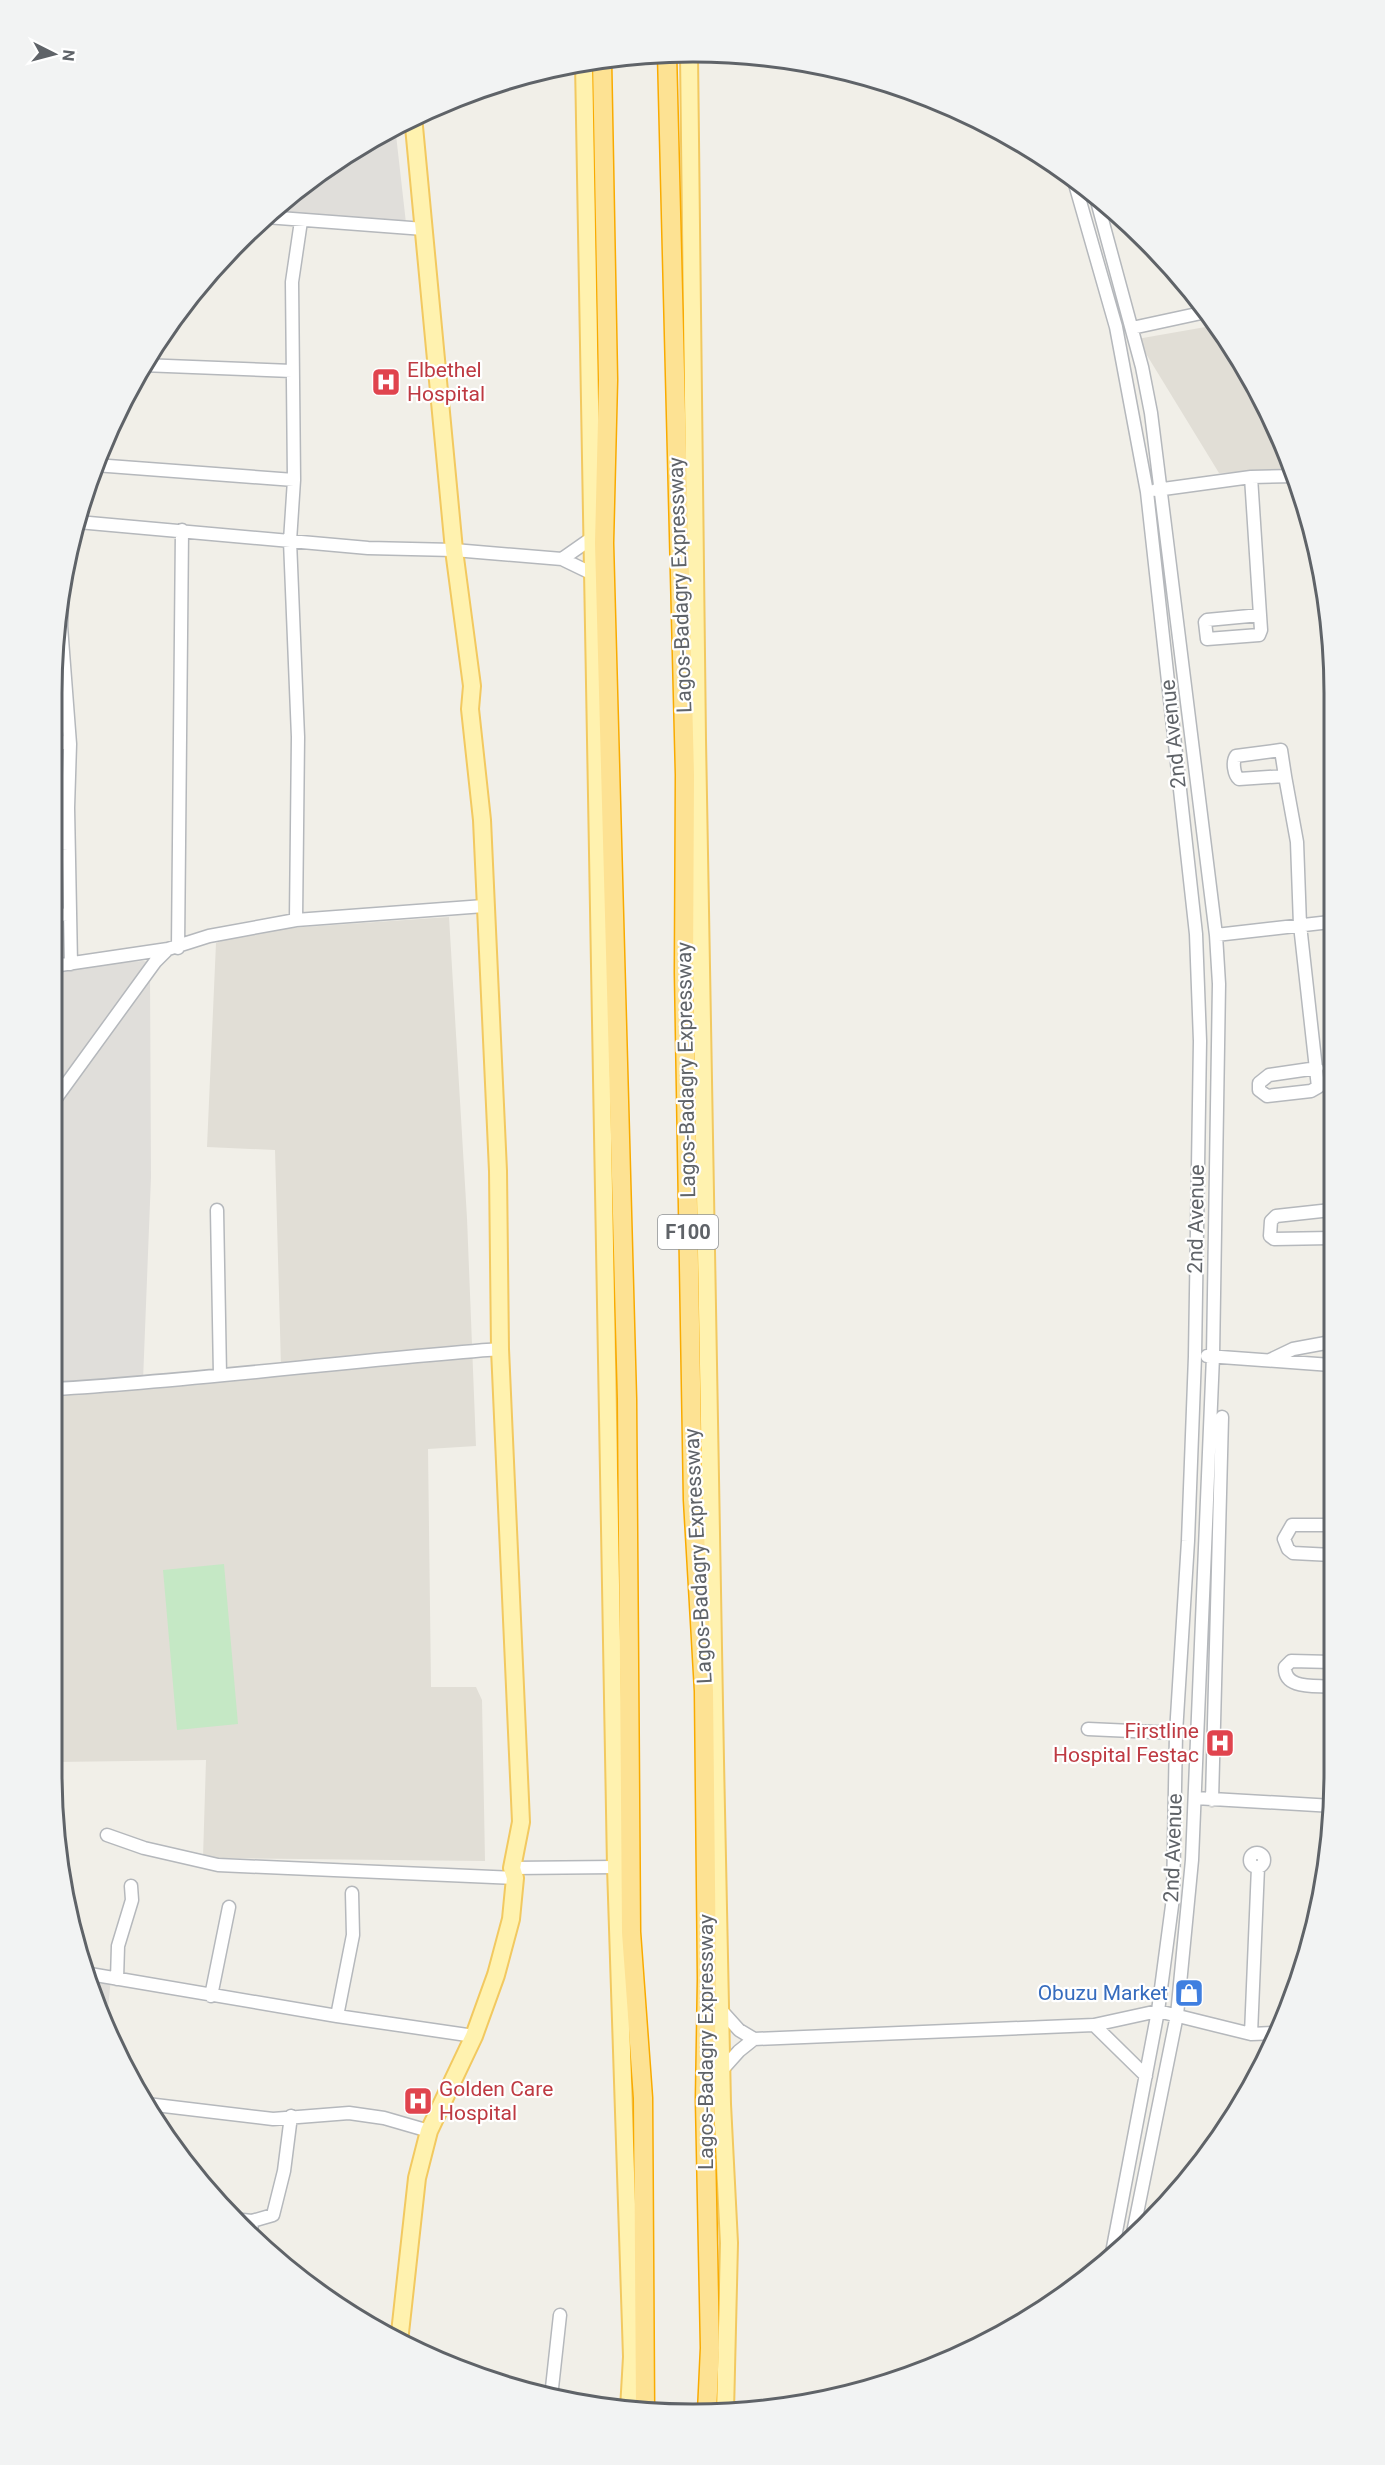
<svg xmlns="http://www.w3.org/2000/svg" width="1385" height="2465" viewBox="0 0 1385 2465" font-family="Roboto,sans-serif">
	<rect width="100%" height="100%" fill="#f1efe8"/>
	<path fill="#e0deda" d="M395,126L407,232L267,216L302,183Z
		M143,961L156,963L150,974L151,1177L143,1381L55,1387L53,968Z
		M85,1978H111L106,2029Z"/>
	<path fill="#e1ded6" d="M1217,325L1226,336L1293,471L1219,473L1137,339Z
		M449,917L467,1218L476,1446L428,1449L431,1687H476L482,1700L485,1861L203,1858L206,1760L56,1762L55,1387L281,1366L275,1150L207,1147L216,943L248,931Z"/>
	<path fill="#c5e8c5" d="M224,1564L238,1724L177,1730L163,1570Z"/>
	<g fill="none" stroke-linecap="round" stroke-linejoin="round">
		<g stroke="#b5b8bc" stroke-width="15">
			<path id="minor" d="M1075,184L1116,327L1147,492L1196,934L1200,1041L1195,1356L1188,1541L1176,1733L1173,1898L1158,2011L1111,2258
				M1097,201L1142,367L1151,413L1216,935L1219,984L1213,1356L1192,1860L1177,2015L1132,2238
				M266,217L424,229
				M1132,328L1206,312
				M142,365L292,371
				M95,465L294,480
				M1251,477L1260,615
				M1156,490L1251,477L1295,476
				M78,522L368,548L454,550L562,559L591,573
				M562,559L592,538
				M62,603L61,626L70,744L68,808L71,964
				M1260,615L1261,630L1259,635L1207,639L1205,622L1207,620Z
				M53,741L70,744
				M1281,750L1285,776L1239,779C1234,775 1232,762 1236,756Z
				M1285,776L1297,842L1300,925L1318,1087L1311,1091L1267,1096L1259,1090V1083L1269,1075L1317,1068
				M53,843L68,844
				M53,914L68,915
				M296,920L298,737L290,541L294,480L292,282L301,221
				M1216,935L1330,922
				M178,948L182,530
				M53,966L168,949
				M54,1101L155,962L168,949L209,936L296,920L484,906
				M217,1210L220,1375
				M1331,1210L1276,1216L1271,1221L1270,1236L1274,1239L1331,1238
				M1207,1356L1331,1365
				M1270,1360L1293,1349L1331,1342
				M55,1389C204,1380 352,1360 500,1349
				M1332,1525H1292L1284,1539L1288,1549L1293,1553L1332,1555
				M1332,1662L1291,1661L1285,1667C1284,1690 1316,1685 1332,1687
				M1088,1729L1176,1733
				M1195,1798L1333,1806
				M1212,1800L1222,1417
				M107,1835L144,1848L218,1865L515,1878
				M1250 1860a7 7 0 1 1 14 0a7 7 0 1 1-14 0Z
				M512,1868L616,1867
				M84,1973L337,2016L474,2036
				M117,1979L118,1946L132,1900L131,1886
				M211,1996L229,1907
				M721,2010L739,2030L754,2039L1094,2025L1158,2011L1251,2034L1275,2033
				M337,2016L353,1935L352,1893
				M1094,2025L1146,2076
				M1251,2034L1258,1867
				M722,2070L739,2051L754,2039
				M147,2104L273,2119L349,2113L384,2118L429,2131
				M233,2219L252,2221L273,2215L284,2171L291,2116
				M251,2236L252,2221
				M551,2397L560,2315"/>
		</g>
		<g stroke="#f2c960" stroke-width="20">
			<path id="major" d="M689,54L697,740L715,1761L722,2104L729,2243L725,2412
				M584,63L616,1867L632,2357L629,2409
				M399,2342L417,2178L429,2131L474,2036L496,1975L511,1919L515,1878L512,1868L521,1822L500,1349L498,1171L482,820L470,709L472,686L454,550L413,116"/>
		</g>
		<g stroke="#f9ab00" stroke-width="21">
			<path id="highway" d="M667,53L685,775L684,972L693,1500L704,1691L707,1979L705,2100L710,2348L707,2412
				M602,60L608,380L604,543L627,1399L631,1932L643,2098L645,2410"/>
		</g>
		<use href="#minor" stroke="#fff" stroke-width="12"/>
		<use href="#major" stroke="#fff2af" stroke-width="16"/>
		<use href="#highway" stroke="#fde293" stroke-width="18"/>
	</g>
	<defs>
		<g id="hospital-square" transform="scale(1.5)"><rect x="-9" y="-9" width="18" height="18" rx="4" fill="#e0444e" stroke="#fff"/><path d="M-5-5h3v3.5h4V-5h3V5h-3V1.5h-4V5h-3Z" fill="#fff"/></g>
		<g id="shop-square" transform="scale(1.5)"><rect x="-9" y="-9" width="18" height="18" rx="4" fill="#3f7fe0" stroke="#fff"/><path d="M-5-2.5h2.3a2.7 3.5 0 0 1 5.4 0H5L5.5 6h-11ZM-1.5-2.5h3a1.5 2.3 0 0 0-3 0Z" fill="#fff"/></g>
	</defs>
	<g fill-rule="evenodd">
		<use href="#hospital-square" x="386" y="382"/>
		<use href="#hospital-square" x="1220" y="1743"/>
		<use href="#shop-square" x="1189" y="1993"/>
		<use href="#hospital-square" x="418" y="2101"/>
	</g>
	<g text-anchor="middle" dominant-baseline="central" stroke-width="4.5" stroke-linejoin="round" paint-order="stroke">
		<rect fill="#fff" stroke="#8f9295" stroke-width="1.5" x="658" y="1215" width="60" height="34" rx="4.5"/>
		<g font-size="20" font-weight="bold" fill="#5f6368">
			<text x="688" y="1232">F100</text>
		</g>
		<g font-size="21" fill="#be3a42" stroke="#fff" text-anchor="start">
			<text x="407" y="370">Elbethel<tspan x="407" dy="24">Hospital</tspan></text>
			<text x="1199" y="1731" text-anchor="end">Firstline<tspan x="1199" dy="24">Hospital Festac</tspan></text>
			<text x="439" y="2089">Golden Care<tspan x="439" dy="24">Hospital</tspan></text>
		</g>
		<g font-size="21" fill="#5f6368" stroke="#fff">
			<text transform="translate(680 585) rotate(-92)">Lagos-Badagry Expressway</text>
			<text transform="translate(1173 734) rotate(-96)">2nd Avenue</text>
			<text transform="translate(686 1070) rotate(-91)">Lagos-Badagry Expressway</text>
			<text transform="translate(1196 1219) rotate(-89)">2nd Avenue</text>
			<text transform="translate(698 1556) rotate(-93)">Lagos-Badagry Expressway</text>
			<text transform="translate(1173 1848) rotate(-88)">2nd Avenue</text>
			<text transform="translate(706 2042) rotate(-90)">Lagos-Badagry Expressway</text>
		</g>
		<g font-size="21" fill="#366cbe" stroke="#fff" text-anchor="end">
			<text x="1168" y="1993">Obuzu Market</text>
		</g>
	</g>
	<path d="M0 0H1385V2465H0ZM693 62H693A631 631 0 0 1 1324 693V1773A631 631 0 0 1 693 2404H693A631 631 0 0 1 62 1773V693A631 631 0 0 1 693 62Z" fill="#f2f3f3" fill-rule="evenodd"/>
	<path fill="none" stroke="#5f6368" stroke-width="3" d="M693 62H693A631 631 0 0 1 1324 693V1773A631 631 0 0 1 693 2404H693A631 631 0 0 1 62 1773V693A631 631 0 0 1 693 62Z"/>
	<g transform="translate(54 54) rotate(96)" stroke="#ffffff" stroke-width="4.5" paint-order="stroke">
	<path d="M0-4.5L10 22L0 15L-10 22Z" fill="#5f6368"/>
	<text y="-9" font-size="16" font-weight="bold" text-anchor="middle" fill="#5f6368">N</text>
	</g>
</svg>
